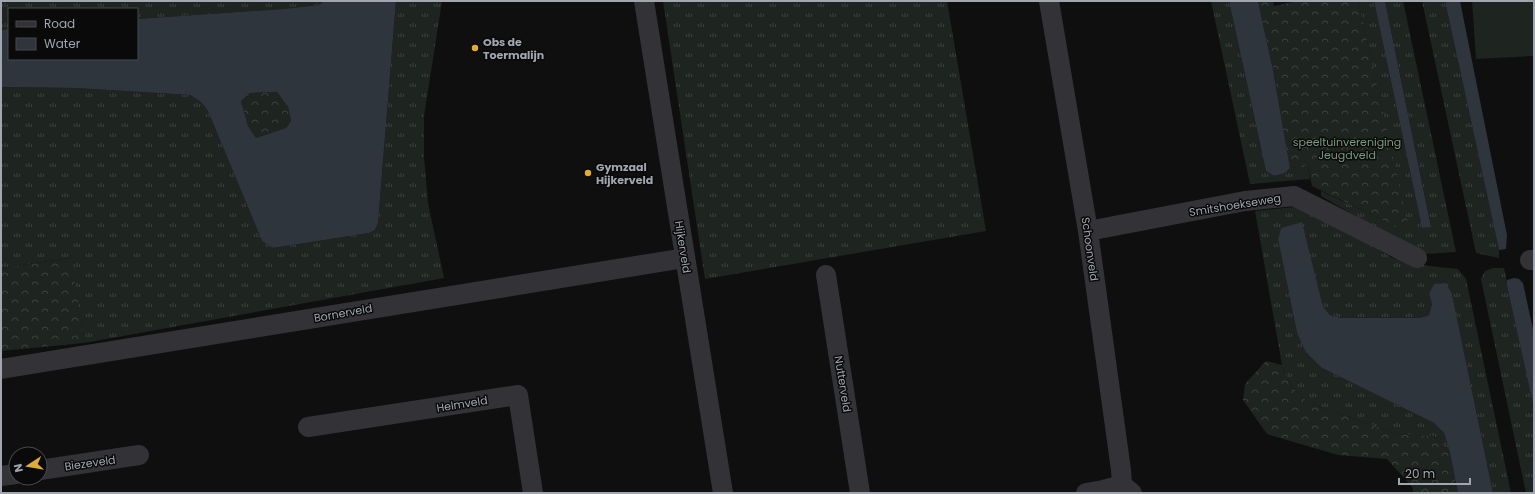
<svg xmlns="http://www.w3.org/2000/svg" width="1535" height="494" viewBox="0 0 1535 494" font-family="Poppins,sans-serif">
	<defs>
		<pattern id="grass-tufts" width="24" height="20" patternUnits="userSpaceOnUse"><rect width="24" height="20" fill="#1e241f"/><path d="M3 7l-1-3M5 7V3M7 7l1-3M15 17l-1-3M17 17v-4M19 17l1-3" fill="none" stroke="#3c413d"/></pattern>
		<pattern id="forest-crowns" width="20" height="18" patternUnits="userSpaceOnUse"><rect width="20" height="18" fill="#1e241f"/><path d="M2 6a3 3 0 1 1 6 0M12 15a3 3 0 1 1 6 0" fill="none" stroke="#3c413d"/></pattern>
	</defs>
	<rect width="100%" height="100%" fill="#0f0f10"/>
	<path fill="url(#grass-tufts)" d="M1,1H324L319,5L283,9L137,19V9H9V29L1,30Z
		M396,1H442L424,116V157L428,203L444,278L84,343L70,258L1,268V87L76,88L190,95L201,102L208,111L262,241L273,248L369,233L375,230L378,223Z
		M663,1H947L986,231L705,279Z
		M1211,1H1229L1266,171L1274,176L1285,173L1290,168L1308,165L1310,179L1250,184Z
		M1358,1H1374L1422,228L1431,226L1385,1H1403L1456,252L1422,254L1321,196V191L1409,232Z
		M1422,1H1445L1499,250V258L1476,253Z
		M1294,207L1312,213L1393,258L1429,266L1458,269L1466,279L1511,493H1493L1452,294H1429L1432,304L1429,315L1420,318H1341L1330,315L1323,308L1302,223L1281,228L1278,239L1297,333L1322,368L1434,423L1444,433L1450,453L1434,436L1397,434L1312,404C1294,393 1289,384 1282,365L1255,211Z
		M1493,268H1504L1534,409V493H1526L1481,279L1485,271Z"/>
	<path fill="url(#forest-crowns)" d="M1258,1H1273L1274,6L1298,1H1358L1410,233L1312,186L1308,165L1290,168L1273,70Z
		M277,92L288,107L291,121L286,128L256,138L248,126L241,101L250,93Z
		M71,258L84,343L1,351V268Z
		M1266,361L1282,365C1289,384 1294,393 1312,404L1397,434L1434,436L1450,453L1458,493H1413V488L1387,459L1338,455L1267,434L1243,400L1245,384Z"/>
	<path fill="#1e241f" d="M1472,1H1534V56L1476,59Z"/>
	<path fill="#2e353c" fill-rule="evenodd" d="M324,1H396L378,223L375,230L369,233L273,248L262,241L208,111L201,102L190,95L76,88L1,87V30L9,29V59H137V19L283,9L319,5ZM277,92L288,107L291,121L286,128L256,138L248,126L241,101L250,93Z
		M1229,1H1258L1273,70L1290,168L1285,173L1274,176L1266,171Z
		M1374,1H1385L1431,227L1422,228Z
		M1445,1H1460L1507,235L1506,249L1499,250Z
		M1302,222L1323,307L1330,315L1341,318H1420L1429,315L1432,304L1429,294L1434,284L1446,283L1452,294L1493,493H1458L1450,453L1444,433L1434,423L1322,368L1306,352L1297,333L1278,239L1281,228Z
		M1514,278L1519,279L1523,283L1534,334V409L1507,285V280Z"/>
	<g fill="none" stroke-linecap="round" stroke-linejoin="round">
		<path stroke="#333337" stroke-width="20" d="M644,1L723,493
			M1049,1L1088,231L1121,470L1122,485L1132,493
			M1088,231L1245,201L1294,196L1417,258
			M1530,260H1534
			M826,275L860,493
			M1,369L685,258
			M308,427L518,395L533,493
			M40,470L139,455
			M1,476L16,474
			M1086,493L1103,490L1122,485"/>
	</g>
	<g fill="#e0ab38" stroke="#0a0a0b" stroke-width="1.5">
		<circle cx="475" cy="48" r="4"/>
		<circle cx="588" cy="173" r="4"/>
	</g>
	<g text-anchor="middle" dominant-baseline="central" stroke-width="3" stroke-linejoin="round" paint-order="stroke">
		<g font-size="11" font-weight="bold" fill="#a1a6b0" stroke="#0a0a0b" text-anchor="start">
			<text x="483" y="42">Obs de<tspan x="483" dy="13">Toermalijn</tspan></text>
			<text x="596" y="167">Gymzaal<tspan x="596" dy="13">Hijkerveld</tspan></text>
		</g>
		<g font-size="11" fill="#7a9a7c" stroke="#0a0a0b">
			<text x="1347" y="142">speeltuinvereniging<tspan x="1347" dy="13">Jeugdveld</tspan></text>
		</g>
		<g font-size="11" fill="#a1a6b0" stroke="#0a0a0b">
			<text transform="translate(1235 205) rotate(-9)">Smitshoekseweg</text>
			<text transform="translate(683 247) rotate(81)">Hijkerveld</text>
			<text transform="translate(1090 249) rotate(82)">Schoonveld</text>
			<text transform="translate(343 313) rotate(-10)">Bornerveld</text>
			<text transform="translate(843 384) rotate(81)">Nutterveld</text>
			<text transform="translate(462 404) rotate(-9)">Helmveld</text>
			<text transform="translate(90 463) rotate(-8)">Biezeveld</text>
		</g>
	</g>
	<rect width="1535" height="494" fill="none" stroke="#a1a6b0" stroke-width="4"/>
	<rect x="8" y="8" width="130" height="52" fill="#0a0a0b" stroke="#46484d"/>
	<rect x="16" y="21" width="20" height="6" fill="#333337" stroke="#46484d"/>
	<text x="44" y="28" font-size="12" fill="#a1a6b0">Road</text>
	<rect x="16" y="38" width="20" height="12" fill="#2e353c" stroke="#46484d"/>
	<text x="44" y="48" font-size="12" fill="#a1a6b0">Water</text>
	<g transform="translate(28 466) rotate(258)"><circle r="19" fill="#0a0a0b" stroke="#46484d"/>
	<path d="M0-3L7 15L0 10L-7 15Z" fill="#e0ab38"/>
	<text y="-6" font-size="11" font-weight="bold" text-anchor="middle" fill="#a1a6b0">N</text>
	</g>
	<path d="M1399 478v6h71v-6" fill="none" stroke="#a1a6b0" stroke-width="2"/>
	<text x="1405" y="478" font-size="12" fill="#a1a6b0" stroke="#0a0a0b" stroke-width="3" paint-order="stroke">20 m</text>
</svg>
